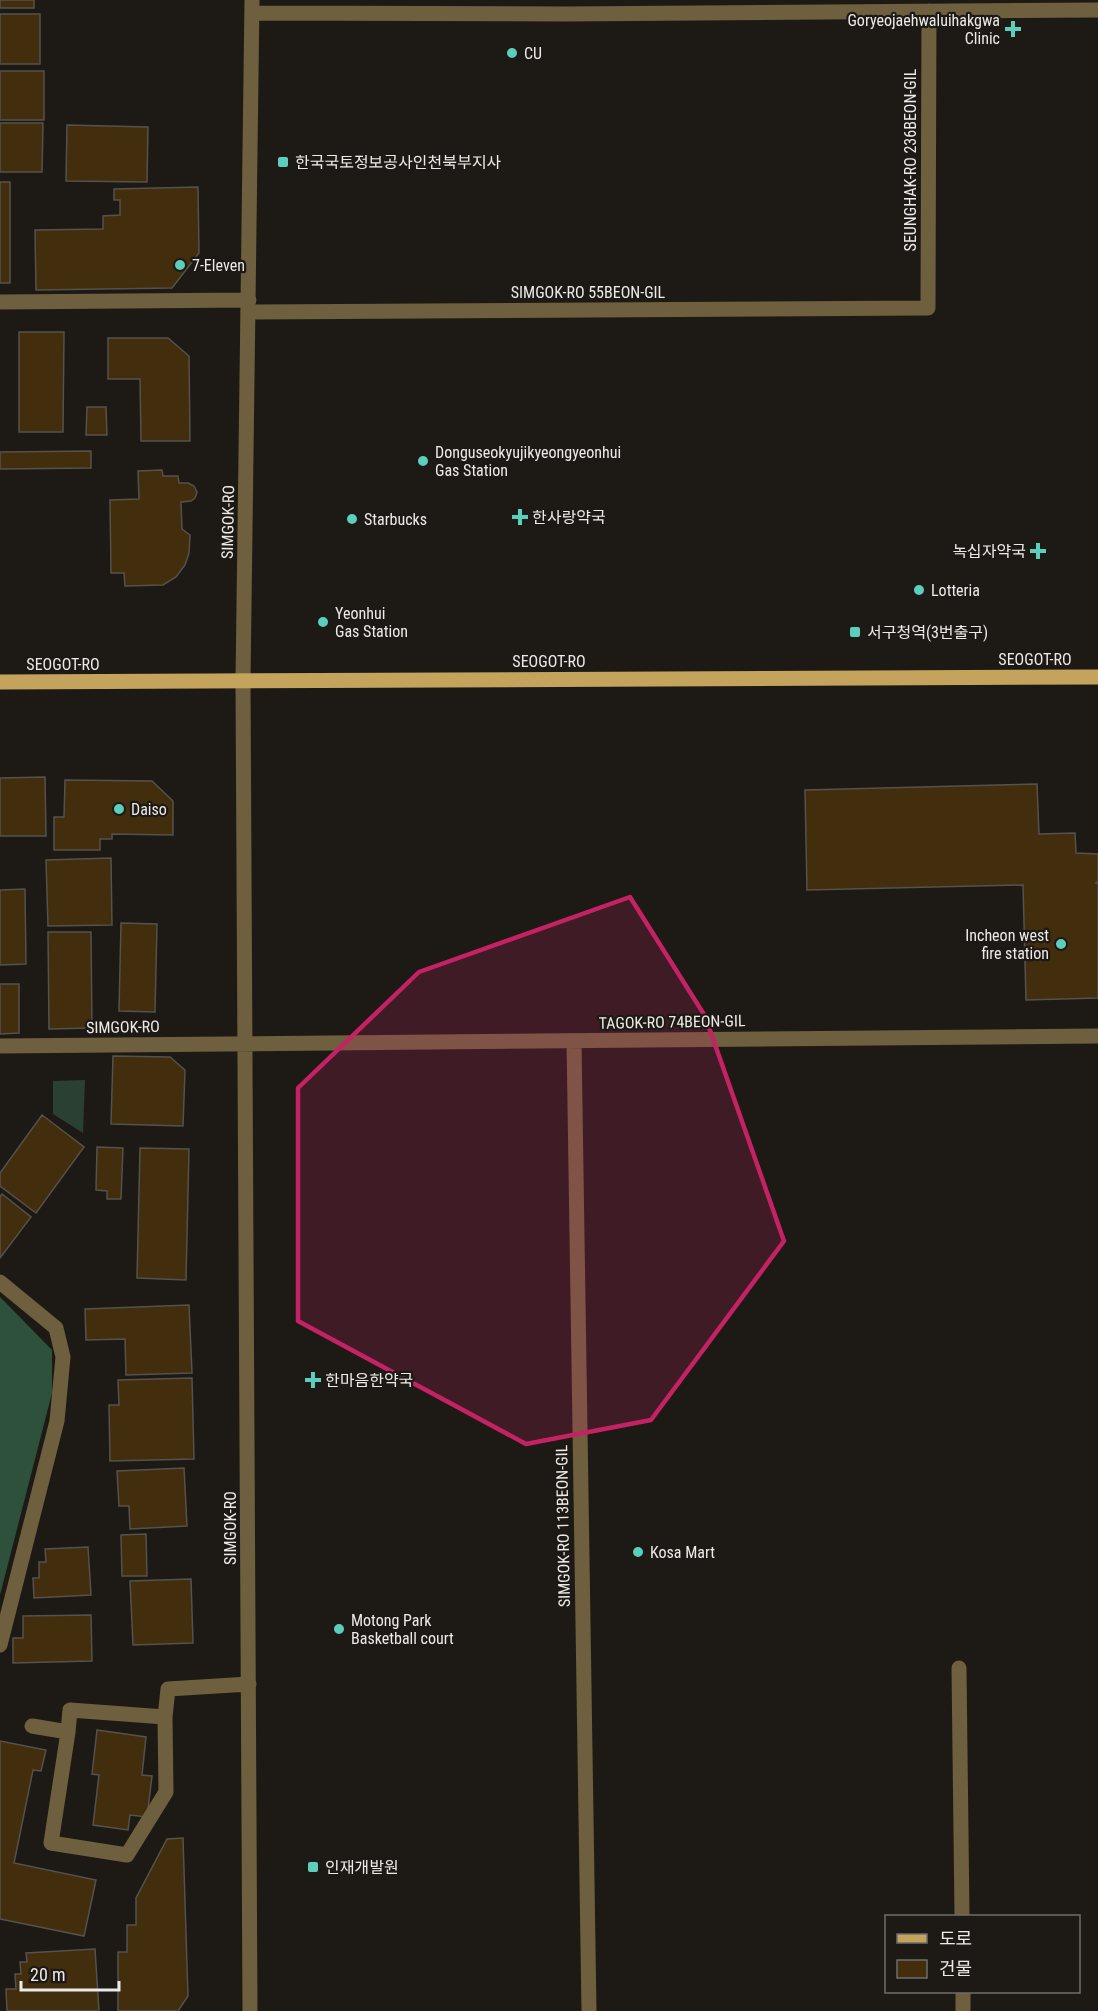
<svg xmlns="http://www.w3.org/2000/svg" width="1098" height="2011" viewBox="0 0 1098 2011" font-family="'Roboto Condensed','Noto Sans KR',sans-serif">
	<rect width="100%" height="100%" fill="#1d1a16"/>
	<path fill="#2a4032" d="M85,1080L83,1133L53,1114V1081Z"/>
	<path fill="#2d513b" d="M0,1297L52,1350V1393L0,1595Z"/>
	<path fill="#422d0c" stroke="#55524d" stroke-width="1.5" d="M0,0H34V8H0Z
		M0,14H40V64H0Z
		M0,71H44V120H0Z
		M0,123H43L42,172H0Z
		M67,125L148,127L147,182L66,181Z
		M0,182H10V283H0Z
		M198,187L199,253L172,288L36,290L35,230L103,229V216L120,215V200H114V189Z
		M19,332H64L63,432H19Z
		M108,338H168L189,356L190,441H141L140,379H108Z
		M87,407H106L107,435H86Z
		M91,451V468L0,469V452Z
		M162,470L163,476H178L179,483H188L194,486L197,492L195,498L191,501L181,502L182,529L190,535L189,553L185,565L176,577L163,585L125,586L124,573H111L110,500L139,499L138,471Z
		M45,777L46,836H0V778Z
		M65,780L152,781L173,801V835L112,834V839H100V850H54V817H64Z
		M1037,784L1039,834L1075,833L1076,853L1098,854V881L1096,883H1098V998L1026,1000L1023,885L807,890L805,790Z
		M111,858L112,925L48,926L46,860Z
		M25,889L26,964L0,965V890Z
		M121,923L157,924L155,1012L119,1011Z
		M48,932H91L92,1028L49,1029Z
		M0,984H19V1033L0,1034Z
		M113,1056L170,1057L185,1070L183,1126L111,1124Z
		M42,1115L84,1147L36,1213L0,1186V1173Z
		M97,1147L123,1148L121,1199H107V1191L96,1190Z
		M140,1148L189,1149L186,1280L137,1278Z
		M2,1194L31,1217L0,1258V1197Z
		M189,1305L192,1373L126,1375L125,1339L86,1340L85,1309Z
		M192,1378L194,1459L110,1461L109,1405H119L118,1380Z
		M184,1468L187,1526L130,1529L129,1506H119L117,1471Z
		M146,1534L147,1576H122L121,1535Z
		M88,1547L91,1595L34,1598L33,1578H39V1562H46L45,1549Z
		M191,1579L193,1643L133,1645L130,1581Z
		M91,1615L92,1661L13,1663V1638H23V1616Z
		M97,1730L146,1737L142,1775L152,1776L147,1817L130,1815L128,1830L93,1825L99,1775L92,1774Z
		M0,1741L46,1750L41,1771L33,1770L14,1863L96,1880L84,1936L0,1919Z
		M183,1838L188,1996L178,2011H118V1952H127V1925H136V1898L167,1839Z
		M95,1949L99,2011H7L6,1989H16L15,1974H21L20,1962H27L26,1953Z"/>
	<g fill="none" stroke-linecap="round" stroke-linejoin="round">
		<path stroke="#6e5f3e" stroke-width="15" d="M252,13L566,14L1098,10
			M0,302L249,300
			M249,312L928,308L929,11
			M574,1041L589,2011
			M0,1046L1098,1036
			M0,1282L56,1328L63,1357L57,1421L0,1645
			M959,1668L962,1916
			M32,1726L68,1732L70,1710L165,1717L168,1689L249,1684
			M68,1732L51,1843L127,1855L166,1792L165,1717
			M963,1992V2011
			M250,2011L243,681L252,0"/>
		<path stroke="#c4a35c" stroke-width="15" d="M0,682L1098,677"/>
	</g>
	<path fill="#c42262" fill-opacity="0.2" stroke="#c42262" stroke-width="4.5" stroke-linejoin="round" d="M630,897L705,1016L784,1241L651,1420L526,1444L298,1321V1088L419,972Z"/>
	<g fill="#5bcebc" stroke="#1d1a16" stroke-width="2">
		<path d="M1010 20h6v6h6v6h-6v6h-6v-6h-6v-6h6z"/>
		<circle cx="512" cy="53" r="6"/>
		<rect x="277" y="156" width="12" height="12" rx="3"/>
		<circle cx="180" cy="265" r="6"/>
		<circle cx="423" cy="461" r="6"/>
		<path d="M517 508h6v6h6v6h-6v6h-6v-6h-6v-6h6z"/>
		<circle cx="352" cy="519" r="6"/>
		<path d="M1035 542h6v6h6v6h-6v6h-6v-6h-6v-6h6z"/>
		<circle cx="919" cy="590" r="6"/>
		<circle cx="323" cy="622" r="6"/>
		<rect x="849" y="626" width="12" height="12" rx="3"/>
		<circle cx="119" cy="809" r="6"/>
		<circle cx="1061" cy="944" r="6"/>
		<path d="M310 1371h6v6h6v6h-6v6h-6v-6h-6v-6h6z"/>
		<circle cx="638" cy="1552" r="6"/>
		<circle cx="339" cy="1629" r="6"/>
		<rect x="307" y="1861" width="12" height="12" rx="3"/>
	</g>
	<g text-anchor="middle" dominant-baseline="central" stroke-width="4.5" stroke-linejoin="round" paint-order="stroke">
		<g font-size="16" fill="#eceae8" stroke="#1d1a16" text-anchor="start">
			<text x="1000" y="20" text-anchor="end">Goryeojaehwaluihakgwa<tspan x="1000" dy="18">Clinic</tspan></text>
			<text x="524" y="53">CU</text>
			<text x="295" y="162">한국국토정보공사인천북부지사</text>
			<text x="192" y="265">7-Eleven</text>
			<text x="435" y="452">Donguseokyujikyeongyeonhui<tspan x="435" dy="18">Gas Station</tspan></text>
			<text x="532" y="517">한사랑약국</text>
			<text x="364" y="519">Starbucks</text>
			<text x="1026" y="551" text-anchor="end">녹십자약국</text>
			<text x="931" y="590">Lotteria</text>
			<text x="335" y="613">Yeonhui<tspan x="335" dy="18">Gas Station</tspan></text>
			<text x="867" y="632">서구청역(3번출구)</text>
			<text x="131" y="809">Daiso</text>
			<text x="1049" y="935" text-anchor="end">Incheon west<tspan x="1049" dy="18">fire station</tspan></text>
			<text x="325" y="1380">한마음한약국</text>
			<text x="650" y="1552">Kosa Mart</text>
			<text x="351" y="1620">Motong Park<tspan x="351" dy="18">Basketball court</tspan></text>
			<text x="325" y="1867">인재개발원</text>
		</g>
		<g font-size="16" fill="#eceae8" stroke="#1d1a16">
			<text transform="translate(910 160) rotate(-90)">SEUNGHAK-RO 236BEON-GIL</text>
			<text x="588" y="292">SIMGOK-RO 55BEON-GIL</text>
			<text transform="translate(228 522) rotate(-89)">SIMGOK-RO</text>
			<text x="1035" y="659">SEOGOT-RO</text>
			<text x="549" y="661">SEOGOT-RO</text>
			<text x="63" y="664">SEOGOT-RO</text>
			<text transform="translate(672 1022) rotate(-1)">TAGOK-RO 74BEON-GIL</text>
			<text transform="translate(123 1027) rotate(-1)">SIMGOK-RO</text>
			<text transform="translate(563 1526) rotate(-91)">SIMGOK-RO 113BEON-GIL</text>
			<text transform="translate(230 1528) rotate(-90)">SIMGOK-RO</text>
		</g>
	</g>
	<rect x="885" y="1915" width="195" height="78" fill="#1d1a16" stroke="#706d6a" stroke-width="1.5"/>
	<rect x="897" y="1934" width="30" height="9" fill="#c4a35c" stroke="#706d6a" stroke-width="1.5"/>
	<text x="939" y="1945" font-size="18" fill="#eceae8">도로</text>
	<rect x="897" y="1960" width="30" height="18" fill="#422d0c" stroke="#706d6a" stroke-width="1.5"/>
	<text x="939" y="1975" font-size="18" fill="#eceae8">건물</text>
	<path d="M21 1981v9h98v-9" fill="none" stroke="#eceae8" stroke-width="3"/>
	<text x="30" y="1981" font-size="18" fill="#eceae8" stroke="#1d1a16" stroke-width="4.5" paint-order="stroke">20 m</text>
</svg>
